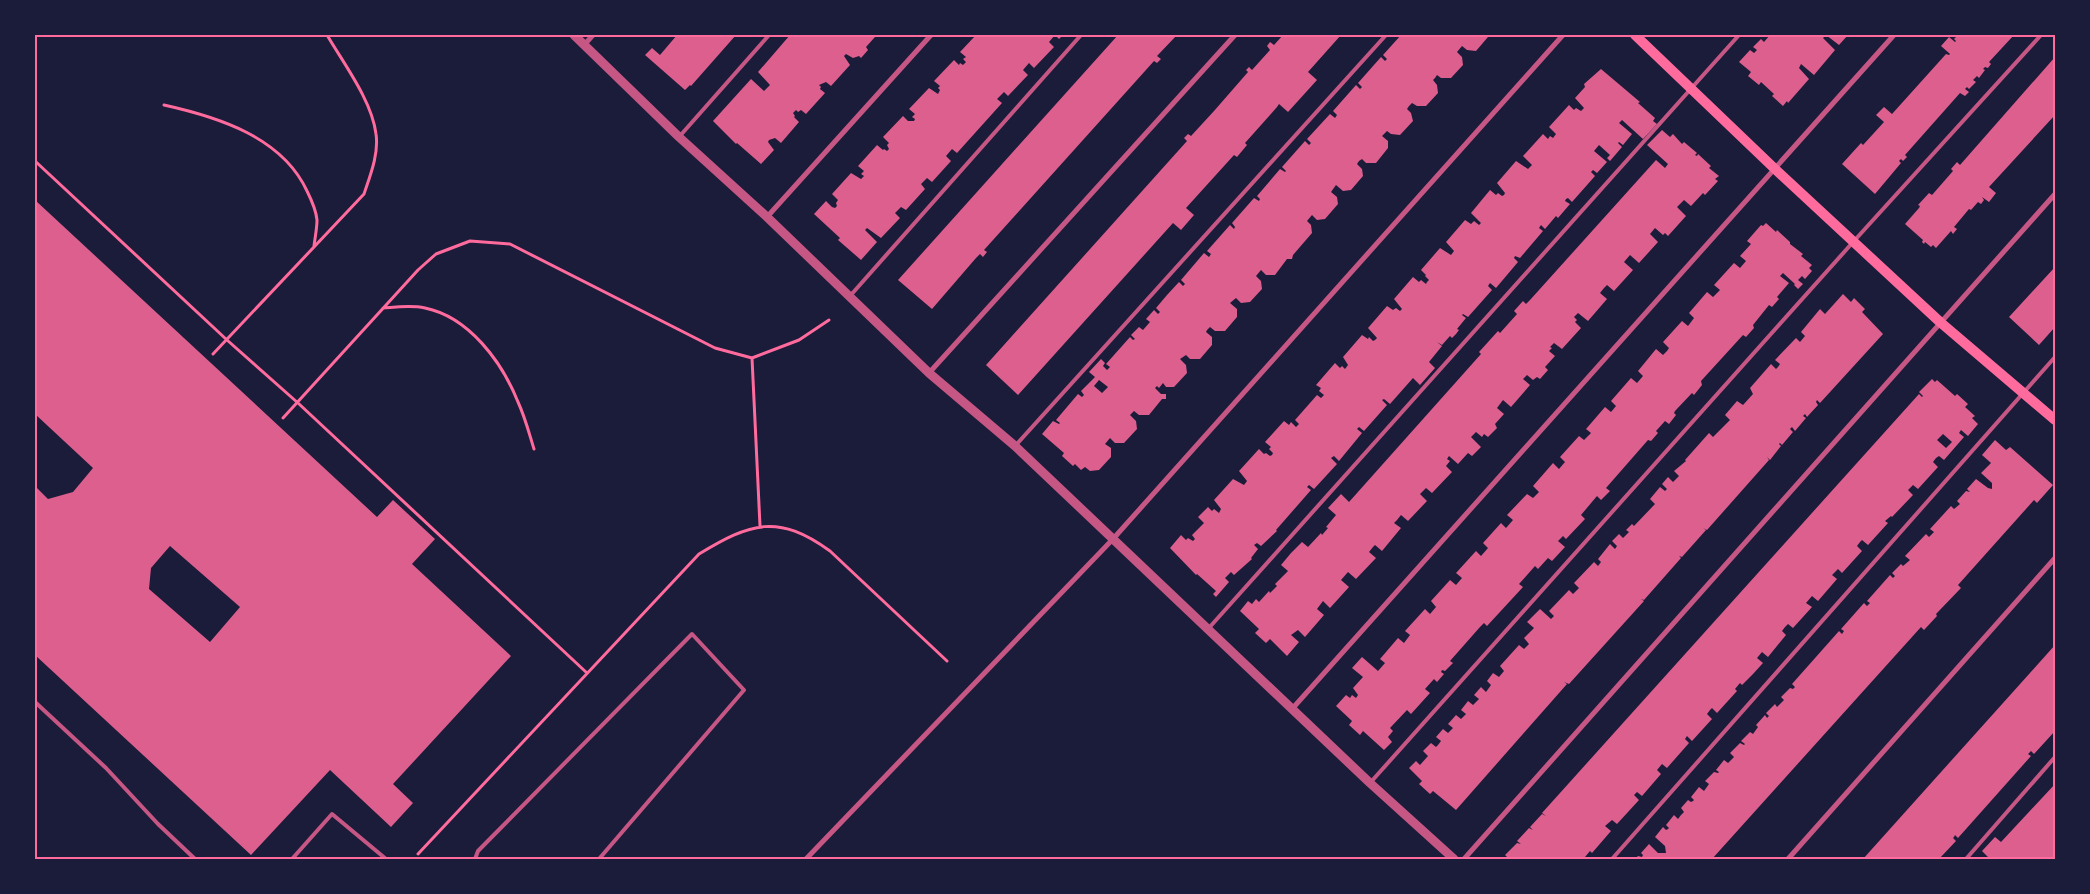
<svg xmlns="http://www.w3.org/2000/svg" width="2090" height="894" viewBox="0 0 2090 894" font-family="'Titillium Web',sans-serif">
	<rect width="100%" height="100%" fill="#1b1b3a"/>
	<path fill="#dd5f8e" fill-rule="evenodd" d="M677,35H736L691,86L690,85L685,90L645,55L652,48L660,55Z
		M790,35H873L875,37L866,47L868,50L861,58L859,56L853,58L846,54L844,56L850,65L831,86L826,82L819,85L821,87L820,89L825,93L806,114L801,110L798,112L796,110L793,113L795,116L794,117L799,122L781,143L775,138L769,140L768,142L774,150L761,164L737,143L736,144L713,121L751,79L764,91L770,85L758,72Z
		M976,35H1063L1059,39L1055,35L1049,42L1054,47L1034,68L1029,63L1023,70L1028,75L1008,96L1004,92L997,99L1002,103L957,153L952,149L946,156L951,161L932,182L927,178L921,184L925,189L906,210L901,207L895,213L900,218L881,238L867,228L865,230L877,242L861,260L838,240L840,238L814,214L826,201L832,207L835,208L837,206L836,203L838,200L832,194L851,173L861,179L864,176L861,174L864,171L858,166L877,145L883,150L884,149L887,151L889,149L887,145L889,143L883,137L903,116L908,121H914L915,119L912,117L915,114L909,109L929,88L938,94L940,90L938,88L940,86L934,81L954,60L959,65L960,63L963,65L966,62L963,59L966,57L960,52Z
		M1118,35H1177L1157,56L1161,59L1157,63L1154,61L984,250L987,252L983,257L980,254L976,258L932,309L898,280Z
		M1283,35H1341L1308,72L1317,80L1288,112L1279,104L1277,107L1245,143L1247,145L1237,157L1234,155L1186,208L1194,215L1181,230L1173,223L1018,395L986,365L1187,141L1184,138L1188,134L1191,136L1214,111L1248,72L1246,70L1249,67L1252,70L1270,50L1267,46L1270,42L1274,45Z
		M1401,35H1488V37L1476,51L1467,50L1462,46L1457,52L1462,57L1463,65L1451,78H1441L1437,75L1435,78L1433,80L1437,85L1438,93L1426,106H1417L1412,103L1409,106L1407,109L1411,113L1413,121L1400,135L1391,134L1387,131L1382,136L1388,141V148L1376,163H1366L1362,159L1359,161L1357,164L1362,169L1363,176L1351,190L1343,191L1336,185L1331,192L1337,197L1338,204L1325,219L1317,220L1312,215L1307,221L1311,225L1312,233L1293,255L1292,259H1287L1275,275H1266L1261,270L1256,276L1261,281L1262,289L1250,302L1241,303L1236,298L1230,303L1237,309V317L1225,331H1215L1210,327L1207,330L1206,332L1212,337V345L1200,359H1190L1186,355L1180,359L1186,365L1187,373L1174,387H1166L1163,383L1159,388L1157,386L1155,388L1161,394H1166V399H1162L1149,415H1139L1134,411L1130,415L1136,421L1137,429L1124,443H1115L1110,438L1105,444L1111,448V457L1099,470L1090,471L1085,467L1081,470L1075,464L1073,466L1062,456L1064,453L1042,434L1053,421L1059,424L1060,423L1056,420L1078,394L1082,397L1084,395L1081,391L1095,377L1089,372L1101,359L1105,363L1103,366L1107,370L1110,367L1106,364L1130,337L1133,340L1135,339L1131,335L1139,327L1143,330L1150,322L1146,319L1154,310L1158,314L1160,312L1156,308L1167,295L1179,282L1183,286L1185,284L1181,280L1204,253L1209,257L1211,254L1207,251L1230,225L1234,229L1235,227L1232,223L1254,198L1259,201L1260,199L1257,196L1280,169L1285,172L1286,171L1282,167L1305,141L1309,145L1311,143L1307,139L1330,114L1335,118L1337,115L1333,111L1356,85L1360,89L1362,87L1358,83L1381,57L1385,61L1387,59L1383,55ZM1099,380L1108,387L1102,393L1094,386Z
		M1770,35H1848L1839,45L1826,35L1823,38L1835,50L1814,75L1801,64L1799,68L1809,79L1788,103L1787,101L1783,106L1772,96L1774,94L1761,82L1759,85L1748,76L1751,72L1739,62L1750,50L1754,53L1757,50L1753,47L1761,39L1764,42Z
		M1958,35L1960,37L1962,35H2014L1989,62L1991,64L1988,68L1985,67L1983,69L1985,70L1979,78L1977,76L1973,80L1976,82L1969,89L1967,87L1965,89L1969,92L1965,96L1960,93L1905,155L1907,157L1903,161L1901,159L1899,161L1901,163L1875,194L1842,164L1861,143L1863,145L1884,122L1876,115L1884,107L1892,114L1946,54L1949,55L1950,54L1941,46L1949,37L1955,42L1956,41L1954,39Z
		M2055,57V115L1989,187L1996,193L1989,202L1982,197L1984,200L1981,204L1978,202L1971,210L1969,209L1954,227L1957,229L1953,234L1951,231L1936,248L1933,245L1931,247L1925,242L1924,244L1922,242L1923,240L1905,224L1919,208L1920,206L1918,205L1929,193L1932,195L1953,171L1951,169L1957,162L1960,165Z
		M1601,69L1640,102L1638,103L1655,118L1653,121L1657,124L1643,139L1622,120L1619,123L1632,134L1623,145L1619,142L1618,143L1622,147L1610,161L1607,158L1610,155L1599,145L1594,151L1607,162L1597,173L1593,170L1591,172L1595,176L1572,202L1568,198L1566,199L1565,201L1570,204L1558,218L1556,216L1545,229L1541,225L1539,228L1543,231L1520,258L1515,256L1514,258L1518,262L1496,288L1490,283L1488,286L1492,290L1468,317L1463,314L1462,315L1466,318L1457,329L1459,330L1456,334L1452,338L1450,336L1442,345L1437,342L1442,346L1429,362L1435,368L1420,385L1413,378L1390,404L1384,399L1382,400L1387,405L1364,431L1359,427L1357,429L1362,433L1339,461L1334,456L1331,458L1337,464L1314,489L1309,485L1307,487L1311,490L1276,530L1277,531L1261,546L1257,543L1254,545L1258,549L1251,558L1252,559L1234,575L1231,572L1225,578L1229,582L1216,597L1213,594L1216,591L1197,574L1196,575L1170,548L1181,535L1186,540L1188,538L1193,541L1195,539L1192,535L1204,523L1198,517L1208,507L1212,511L1214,509L1219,513L1221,509L1214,500L1233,479L1244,485L1247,481L1239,471L1259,449L1264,454L1266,453L1270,456L1272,455L1273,453L1269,449L1271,447L1265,442L1284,421L1289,425L1291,422L1296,427L1299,424L1295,420L1317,395L1321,398L1324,395L1319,391L1321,388L1316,385L1335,363L1340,368L1342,366L1345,369L1348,365L1343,357L1362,335L1368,339L1369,337L1373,341L1375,340L1377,338L1368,328L1387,306L1393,310L1396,308L1400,311L1402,309L1394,299L1413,277L1419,282L1421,280L1426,284L1427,282L1429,280L1425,276L1426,275L1421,270L1440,248L1451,255L1454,251L1446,242L1465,220L1471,224L1474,221L1479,225L1481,223L1471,213L1490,190L1496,195L1498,193L1502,196L1504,195L1505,193L1497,183L1516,161L1528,169L1532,165L1523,156L1543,134L1548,139L1550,136L1553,138L1556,134L1549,127L1569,105L1574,110L1576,108L1581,111L1584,108L1575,98L1585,87L1584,84Z
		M1662,130L1670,137L1673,134L1682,144L1684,142L1697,153L1695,155L1697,156L1698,154L1711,166L1709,168L1719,176L1715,179L1718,181L1705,195L1703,193L1691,206L1684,200L1677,207L1686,216L1668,236L1665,233L1663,235L1655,228L1650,234L1658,242L1639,263L1630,255L1624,262L1633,270L1614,291L1607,285L1604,288L1600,293L1607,299L1588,321L1578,313L1574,317L1577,320L1575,322L1581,328L1562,349L1554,343L1550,347L1552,348L1549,351L1555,356L1545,367L1548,370L1540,379L1537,377L1533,380L1527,375L1523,379L1530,385L1511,407L1503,400L1497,408L1504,414L1495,424L1497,428L1488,437L1484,434L1482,437L1476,432L1471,437L1481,447L1472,456L1468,453L1458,464L1449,456L1447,459L1450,461L1446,466L1452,472L1432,493L1426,488L1420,494L1427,501L1408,521L1401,515L1397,520L1394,523L1401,528L1382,551L1375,545L1373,547L1369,552L1376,558L1356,579L1348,572L1341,580L1349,587L1330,608L1323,601L1317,609L1324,615L1305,637L1298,630L1291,635L1299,642L1287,656L1270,639L1266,643L1255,633L1259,629L1240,611L1248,601L1252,604L1256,599L1259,602L1269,591L1270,593L1277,586L1275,584L1288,571L1281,565L1291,553L1302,542L1308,547L1321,533L1322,535L1328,528L1326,527L1336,515L1328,508L1341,494L1349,502L1481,354L1479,352L1498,331L1500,333L1517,314L1514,311L1523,301L1526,304L1530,300L1656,160L1665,168L1668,164L1647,145Z
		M35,200L377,517L393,500L435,539L412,564L511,656L393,784L413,803L391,827L330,770L251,855L35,655V486L48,499L73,492L93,468L35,414ZM170,546L240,607L210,642L149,589L151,568Z
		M1766,223L1776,232L1777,230L1790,242V244L1803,254L1801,256L1812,265L1809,268L1812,271L1805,279L1802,276L1798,280L1803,284L1798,289L1794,285L1795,284L1783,273L1780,276L1789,283L1777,297L1779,299L1772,307L1769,305L1753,325L1754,328L1746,337L1743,335L1701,381L1702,385L1694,395L1692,393L1675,411L1674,413L1676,415L1669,424L1665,421L1656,431L1658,433L1651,441L1648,440L1606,488L1610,491L1601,500L1597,496L1581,515L1585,519L1566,539L1563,536L1558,541L1565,547L1552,561L1548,558L1538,569L1535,566L1519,584L1523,587L1487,626L1484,623L1480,627L1450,661L1453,663L1445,671L1442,670L1441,672L1444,674L1437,682L1434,679L1425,689L1430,693L1411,714L1407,710L1390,728L1393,731L1388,737L1392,742L1384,750L1363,731L1360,735L1349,725L1352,721L1336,706L1346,695L1350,698L1352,695L1356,698L1358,695L1353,688L1363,677L1352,668L1362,657L1378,671L1385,663L1380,659L1398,638L1404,643L1410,635L1405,631L1425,609L1430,614L1436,607L1431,601L1450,580L1456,585L1462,578L1456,573L1476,551L1481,556L1488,548L1483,543L1501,523L1506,528L1513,520L1507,515L1527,494L1533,498L1539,492L1533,486L1553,463L1559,469L1565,462L1560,457L1579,436L1584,440L1591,433L1586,429L1605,407L1611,412L1616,406L1611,401L1631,378L1637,383L1643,376L1638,371L1656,349L1663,355L1667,351L1669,348L1663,342L1682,321L1688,326L1694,318L1689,313L1707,292L1713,297L1720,290L1714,285L1734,263L1740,268L1746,261L1740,256L1751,244L1747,241L1761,225L1763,226Z
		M2055,267V327L2039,345L2009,317Z
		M1843,294L1851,302L1854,298L1865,309L1862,312L1883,334L1820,403L1817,400L1816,402L1818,405L1807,417L1805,414L1803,416L1806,418L1795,431L1792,427L1790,429L1793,432L1782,445L1780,443L1779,444L1781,446L1770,460L1767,457L1769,460L1707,530L1703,528L1706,530L1682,557L1679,556L1681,558L1644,600L1641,599L1644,601L1569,684L1564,682L1567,684L1456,810L1433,791L1430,794L1419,784L1422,781L1409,768L1416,761L1420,765L1428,756L1423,751L1431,743L1436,747L1438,745L1441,741L1436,737L1443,729L1448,733L1453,728L1448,724L1456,715L1461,719L1466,714L1461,710L1468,701L1473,705L1479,699L1474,695L1481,687L1486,692L1491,685L1487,681L1493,673L1499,677L1504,671L1500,666L1519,645L1524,649L1529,644L1524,638L1534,628L1527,622L1540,609L1551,619L1554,616L1549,611L1569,590L1573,594L1579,588L1574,583L1594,562L1598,566L1601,562L1598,559L1610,544L1615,549L1617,546L1612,541L1619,534L1623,538L1629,532L1626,530L1632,524L1634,526L1655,504L1650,499L1660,487L1665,491L1667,489L1662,484L1668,477L1673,482L1679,476L1674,471L1686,461L1685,460L1709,433L1713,437L1730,420L1725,415L1737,401L1743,405L1753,394L1750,388L1771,364L1776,369L1778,367L1780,364L1775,360L1796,338L1800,342L1805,336L1801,332L1820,309L1825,314Z
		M1932,379L1935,382L1937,380L1955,396L1957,394L1968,404L1965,407L1975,416L1972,418L1978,424L1968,436L1961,430L1959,433L1964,437L1944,460L1939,456L1936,458L1933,462L1938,467L1918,489L1913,485L1908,490L1913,495L1892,517L1891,516L1885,521L1888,523L1868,545L1862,540L1860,542L1857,546L1862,551L1842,573L1838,569L1832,575L1837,579L1818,601L1812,596L1806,603L1812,607L1793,628L1788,624L1785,627L1782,631L1786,635L1768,657L1762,652L1757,658L1763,663L1753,674L1742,685L1740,683L1735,689L1737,691L1717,713L1712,708L1710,710L1707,714L1712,719L1692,741L1687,736L1685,739L1689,743L1667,768L1662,764L1657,770L1661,774L1642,796L1637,792L1634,795L1639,800L1617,824L1612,820L1605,826L1611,831L1592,853L1590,851L1585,857L1587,859H1509L1505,855L1517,843L1521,844L1517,841L1529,828L1533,830L1530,827L1542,814L1546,816L1542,813L1919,394L1922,397L1923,396L1919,392ZM1943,434L1952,442L1946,448L1937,440Z
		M1995,440L2006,450L2010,447L2053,485L2037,503L2034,500L1958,585L1961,588L1936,614L1937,616L1924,630L1921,627L1712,859H1635L1638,856L1642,857L1643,855L1641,853L1649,844L1658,853H1666L1665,846L1655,837L1663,827L1666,830L1668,829L1669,828L1666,825L1674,815L1678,819L1681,815L1684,812L1681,808L1688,800L1691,802L1693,801L1694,800L1691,797L1699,787L1704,791L1709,784L1705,781L1714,772L1718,773L1719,772L1716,770L1724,760L1728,763L1734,757L1730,753L1740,743L1744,745L1745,744L1741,741L1750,732L1753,734L1758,727L1756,725L1765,715L1767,718L1769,716L1766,713L1775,704L1777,707L1784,700L1781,697L1790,688L1793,689L1795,687L1792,684L1839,631L1842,634L1844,631L1841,629L1864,603L1867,606L1870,603L1867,601L1890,575L1893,578L1895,576L1892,573L1901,564L1903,566L1910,560L1905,556L1926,534L1929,537L1934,532L1930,529L1951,506L1954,509L1960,504L1957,501L1966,491L1970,492L1967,489L1976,479L1988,488L1992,489V483L1981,473L1991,463L1982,455Z
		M2055,645V724L2053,726L2055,731L2034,754L2031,751L2028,754L2031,756L1958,838L1955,835L1954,837L1953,838L1956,841L1939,859H1863Z
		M2055,784V859H1988L1989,858L1982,851L1995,837L2001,842Z"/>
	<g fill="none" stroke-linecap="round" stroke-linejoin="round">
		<path stroke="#ff6b9d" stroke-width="3" d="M164,105C218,117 282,137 307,191C311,199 316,210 317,220C317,228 315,238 314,246
			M35,161L227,340L298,403L587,673
			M383,308C397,307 411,305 425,308C469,317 502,362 518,402C525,417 529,433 534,449
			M213,354L364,194C370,176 379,154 376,134C372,101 344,64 327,35
			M752,358L760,526
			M283,418L418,270L436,254L470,241L510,244L715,348L752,358L799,340L829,320
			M418,854L699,554C750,523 778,513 830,551L947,661"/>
		<path stroke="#c65784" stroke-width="4" d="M679,137L769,35
			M850,296L1081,35
			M1016,445L1386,35
			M1208,629L1739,35
			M35,702L106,768L158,824L195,859
			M1370,783L1854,241L2041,35
			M292,859L332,814L386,859
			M475,859L478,851L692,634L744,690L599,859
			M1612,859L2055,357
			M1966,859L2055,757"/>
		<path stroke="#c65784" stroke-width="5" d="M585,44L593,35
			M767,217L931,35
			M929,373L1235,35
			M1292,709L1894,35
			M806,859L1113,539L1563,35
			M1464,859L2055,194
			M1788,859L2055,558"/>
		<path stroke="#c65784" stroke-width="9" d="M574,35L679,137L767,217L929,373L1015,446L1370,783L1454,859"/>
		<path stroke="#ff6b9d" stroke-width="10" d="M1635,35L1775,169L1940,322L2055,420"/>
	</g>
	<rect width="2090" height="894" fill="none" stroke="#1b1b3a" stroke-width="72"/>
	<rect x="36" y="36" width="2018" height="822" fill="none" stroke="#ff6b9d" stroke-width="2"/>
</svg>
